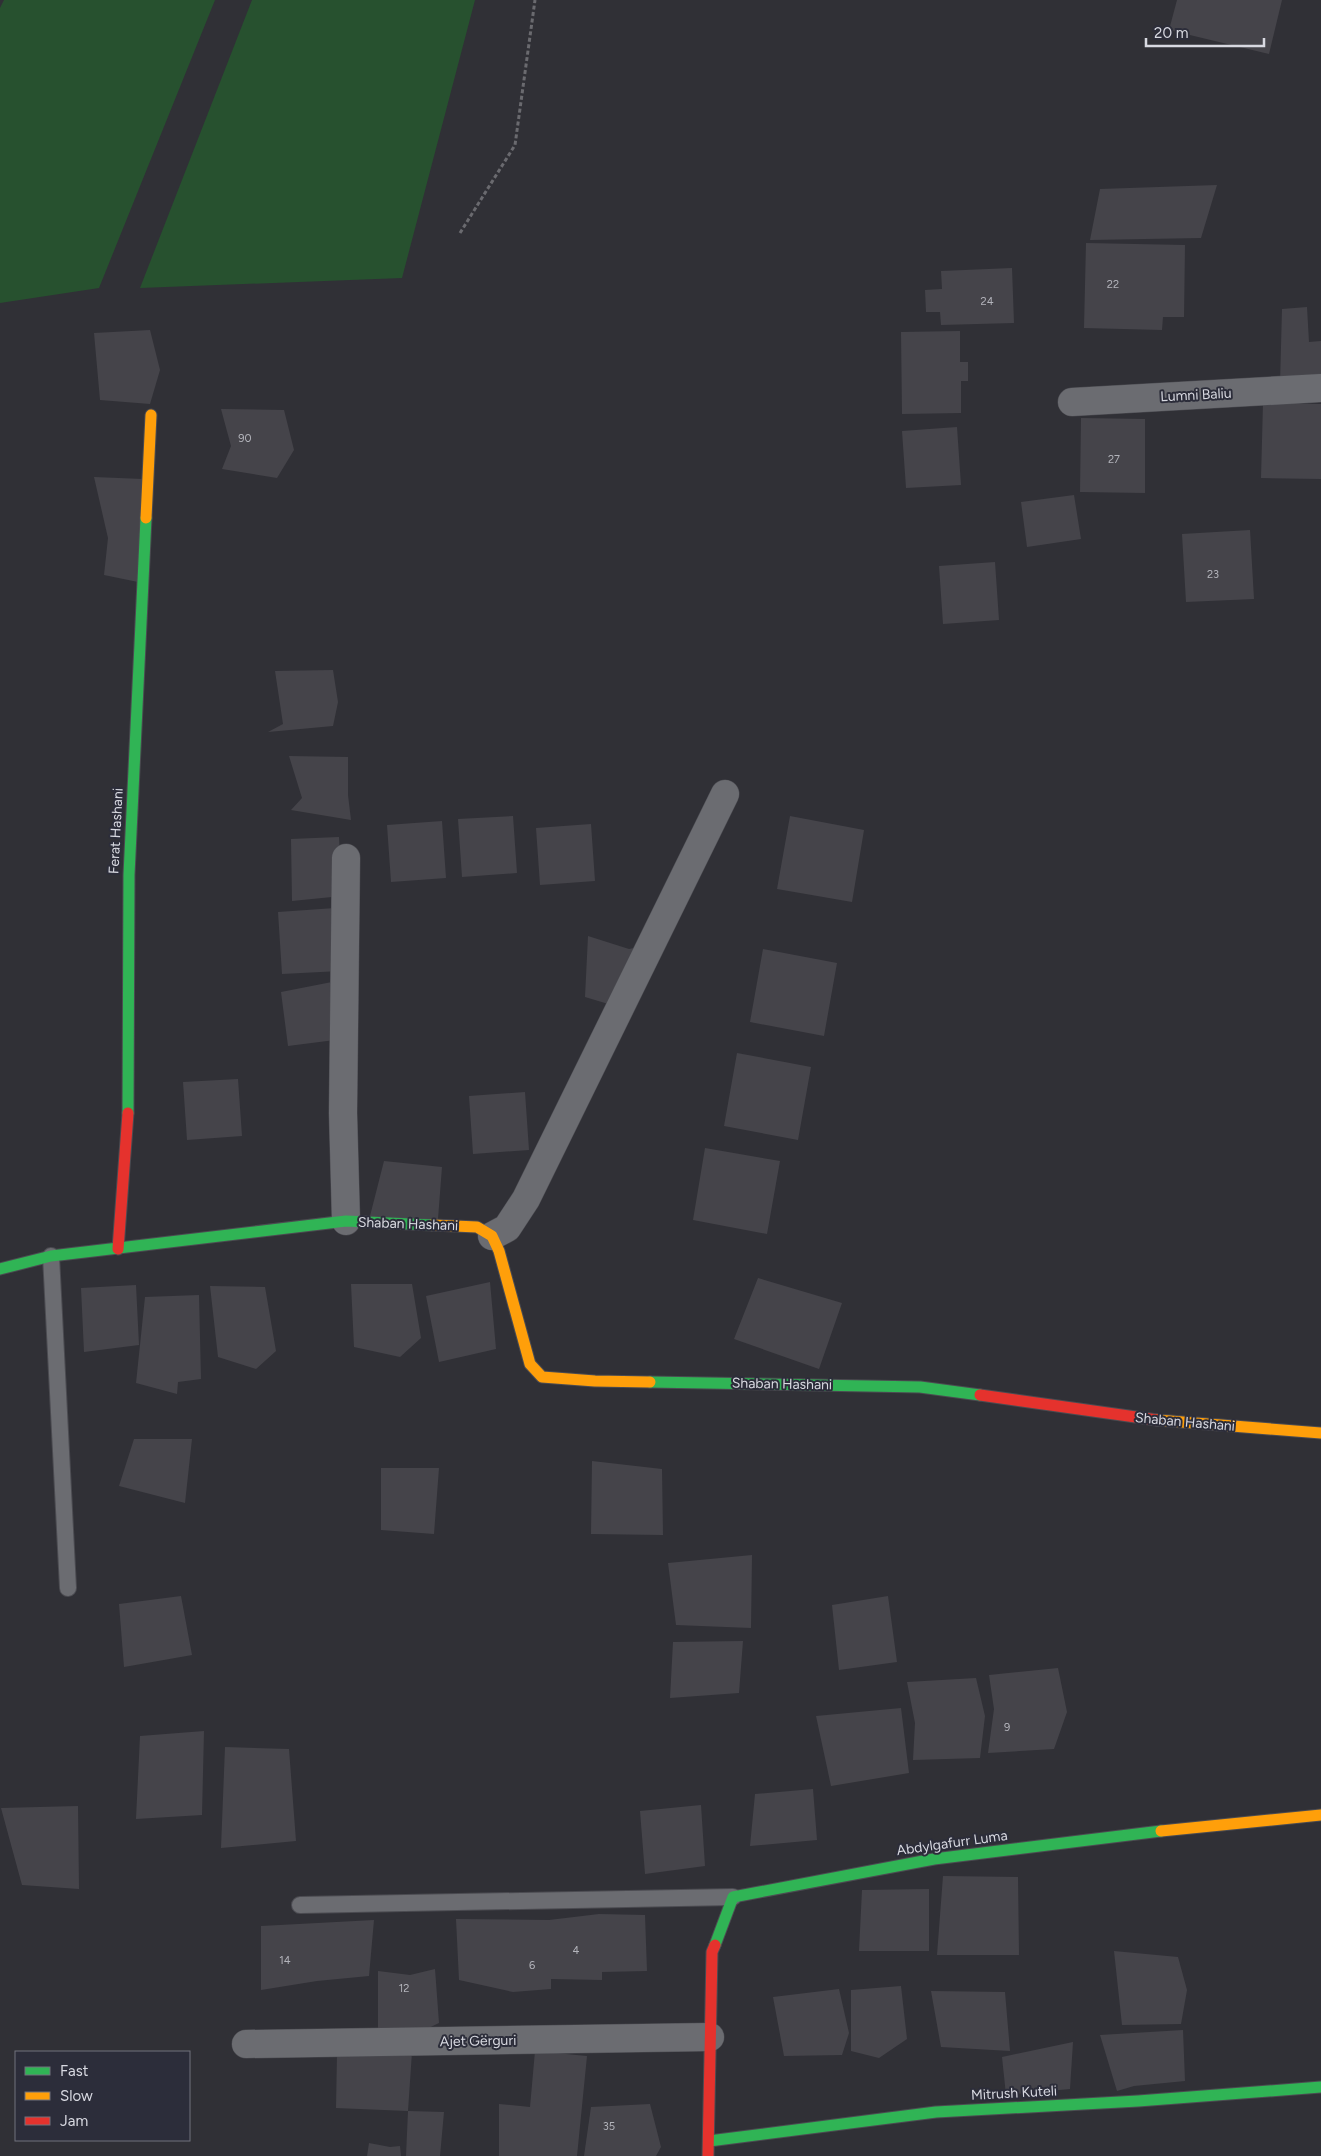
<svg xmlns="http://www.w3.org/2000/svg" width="1321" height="2156" viewBox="0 0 1321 2156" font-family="Figtree,sans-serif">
	<rect width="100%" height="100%" fill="#303036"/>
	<path fill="#27512f" d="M4,0H215L99,288L0,303V8Z
		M252,0H475L402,278L140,288Z"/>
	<path fill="#45444a" d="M1177,0H1282L1269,54L1169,30Z
		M1217,185L1201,238L1090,240L1100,189Z
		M1086,243L1185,245L1184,317H1163L1162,330L1084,328Z
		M1012,268L1014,323L941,325L940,312H926L925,290L942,289L941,271Z
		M1307,307L1309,342L1321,341V382L1280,384L1282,309Z
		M150,330L160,370L150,404L100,400L94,333Z
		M960,331V362H968V381H961V413L902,414L901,332Z
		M1263,403L1321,404V479L1261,478Z
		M221,409L284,410L294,450L277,478L222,469L231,446Z
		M1081,418L1145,419V493L1080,492Z
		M957,427L961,485L906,488L902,431Z
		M94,477L143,479L138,582L104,575L108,538Z
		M1074,495L1081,539L1027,547L1021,502Z
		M1250,530L1254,599L1186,602L1182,534Z
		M995,562L999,620L943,624L939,566Z
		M333,670L338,702L333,726L268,732L283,724L275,671Z
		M289,756L348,757V795L351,820L291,810L302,798Z
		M513,816L517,873L462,877L458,819Z
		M790,816L864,830L852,902L777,889Z
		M442,821L446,878L391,882L387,825Z
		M591,824L595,881L540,885L536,828Z
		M339,837L342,896L292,901L291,839Z
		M335,908L340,971L282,974L278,912Z
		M588,936L629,949L644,946L615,1006L585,997Z
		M763,949L837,963L824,1036L750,1022Z
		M337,981L335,1040L288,1046L281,992Z
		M737,1053L811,1067L798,1140L724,1126Z
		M238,1079L242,1136L187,1140L183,1082Z
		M525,1092L529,1150L473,1154L469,1096Z
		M705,1148L780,1161L767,1234L693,1220Z
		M384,1161L442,1167L438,1219L370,1216Z
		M758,1278L842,1303L819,1369L734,1339Z
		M490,1282L496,1349L439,1362L426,1296Z
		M351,1284H412L421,1338L400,1357L354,1347Z
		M136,1285L139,1345L84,1352L81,1288Z
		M210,1286L265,1287L276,1351L256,1369L218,1357Z
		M199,1295L201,1379L178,1382L177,1394L136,1383L145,1297Z
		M134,1439H192L185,1503L119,1486Z
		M592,1461L662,1469L663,1535L591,1534Z
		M381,1468H439L434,1534L381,1530Z
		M752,1555L751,1628L676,1625L668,1563Z
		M181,1596L192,1655L124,1667L119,1604Z
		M888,1596L897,1662L839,1670L832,1605Z
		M743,1641L739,1693L670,1698L673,1642Z
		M1058,1668L1067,1712L1054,1749L988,1753L994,1709L989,1675Z
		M976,1678L985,1716L980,1758L913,1760L915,1723L907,1682Z
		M901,1708L909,1773L831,1786L816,1716Z
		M204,1731L202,1815L136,1819L140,1736Z
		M225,1747L289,1749L296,1841L221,1848Z
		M813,1789L817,1840L750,1846L755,1794Z
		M701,1805L705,1866L645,1874L640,1811Z
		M78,1806L79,1889L22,1885L1,1808Z
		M943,1876L1018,1877L1019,1955H937Z
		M929,1889V1951H859L862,1890Z
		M599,1914L645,1915L647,1971L602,1972V1980L551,1979V1989L513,1992L459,1980L456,1919L549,1920Z
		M374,1920L369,1976L317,1981L261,1990V1926Z
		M1114,1951L1178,1957L1187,1990L1181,2024L1122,2025Z
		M435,1969L439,2023L416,2034L378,2029V1971L410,1975Z
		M901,1986L907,2039L879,2058L851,2051V1990Z
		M839,1989L849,2033L842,2055L784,2056L773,1997Z
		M931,1991L1005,1992L1010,2051L941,2047Z
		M1183,2030L1185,2081L1134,2086L1117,2091L1100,2035Z
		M1073,2042L1070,2089L1006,2095L1002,2057Z
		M535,2051L587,2056L577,2156H499V2104L530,2107Z
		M412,2052L408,2111L336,2108L337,2054Z
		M650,2104L661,2147L656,2156H584L591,2107Z
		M408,2111L444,2112L440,2156H406Z
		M369,2143L390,2147L400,2146L401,2156H367Z"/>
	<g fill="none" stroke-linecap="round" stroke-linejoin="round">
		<g stroke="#4b4b51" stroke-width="18">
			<path id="lane" d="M51,1256L68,1588
				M300,1905L733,1897"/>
		</g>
		<g stroke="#4b4b51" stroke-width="29">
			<path id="street" d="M1072,402L1321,388
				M346,858L343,1113L346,1221
				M492,1236L507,1228L526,1199L725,794
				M246,2044L710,2037"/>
		</g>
		<g stroke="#4b4b51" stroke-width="13">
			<path id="fast" d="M128,1113L129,875L146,518
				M0,1269L51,1256L346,1221L432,1225
				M650,1382L920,1387L980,1395
				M715,1945L733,1897L934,1859L1161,1831
				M709,2141L936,2112L1138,2101L1321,2087"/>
		</g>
		<g stroke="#4b4b51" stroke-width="13">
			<path id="slow" d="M146,518L151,415
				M432,1225L477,1227L492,1236L499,1251L530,1364L542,1377L595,1381L650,1382
				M1157,1420L1321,1433
				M1161,1831L1321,1815"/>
		</g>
		<g stroke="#4b4b51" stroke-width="13">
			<path id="jam" d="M118,1249L128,1113
				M980,1395L1157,1420
				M708,2156L712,1952L715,1945"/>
		</g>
		<path stroke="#6a6a6f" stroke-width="3" stroke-dasharray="4 2.5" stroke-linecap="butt" d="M460,233L515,145L535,0"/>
		<use href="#lane" stroke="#6b6c71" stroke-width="16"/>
		<use href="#street" stroke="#6b6c71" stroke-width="28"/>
		<use href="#fast" stroke="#30b455" stroke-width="11"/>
		<use href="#slow" stroke="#ff9f0a" stroke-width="11"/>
		<use href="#jam" stroke="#e5322d" stroke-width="11"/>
	</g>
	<g text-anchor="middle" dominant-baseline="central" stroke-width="4" stroke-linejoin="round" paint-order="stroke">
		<g font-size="11" fill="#b3b4bb">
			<text x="1113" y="284">22</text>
			<text x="987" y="301">24</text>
			<text x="245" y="438">90</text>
			<text x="1114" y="459">27</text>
			<text x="1213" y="574">23</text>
			<text x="1007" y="1727">9</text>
			<text x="576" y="1950">4</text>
			<text x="285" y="1960">14</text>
			<text x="532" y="1965">6</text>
			<text x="404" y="1988">12</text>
			<text x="609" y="2126">35</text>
		</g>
		<g font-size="14" fill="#d8d9e1" stroke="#2c2d3a">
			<text transform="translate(1196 395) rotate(-3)">Lumni Baliu</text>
			<text transform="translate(116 831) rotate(-87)">Ferat Hashani</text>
			<text transform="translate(408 1224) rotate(2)">Shaban Hashani</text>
			<text transform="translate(782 1384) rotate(1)">Shaban Hashani</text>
			<text transform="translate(1185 1422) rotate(5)">Shaban Hashani</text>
			<text transform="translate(952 1843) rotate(-8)">Abdylgafurr Luma</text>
			<text transform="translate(478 2041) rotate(-1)">Ajet Gërguri</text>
			<text transform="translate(1014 2093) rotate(-3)">Mitrush Kuteli</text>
		</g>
	</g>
	<rect x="15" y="2051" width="175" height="90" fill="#2c2d3a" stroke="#71727d"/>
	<rect x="25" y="2067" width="25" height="8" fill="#30b455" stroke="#71727d"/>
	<text x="60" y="2076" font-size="15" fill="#d8d9e1">Fast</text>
	<rect x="25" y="2092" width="25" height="8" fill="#ff9f0a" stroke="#71727d"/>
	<text x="60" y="2101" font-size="15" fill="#d8d9e1">Slow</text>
	<rect x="25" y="2117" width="25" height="8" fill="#e5322d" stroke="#71727d"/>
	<text x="60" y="2126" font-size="15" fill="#d8d9e1">Jam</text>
	<path d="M1146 38v8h118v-8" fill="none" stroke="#d8d9e1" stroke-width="2.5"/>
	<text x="1154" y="38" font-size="15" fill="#d8d9e1" stroke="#2c2d3a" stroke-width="4" paint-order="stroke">20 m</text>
</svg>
